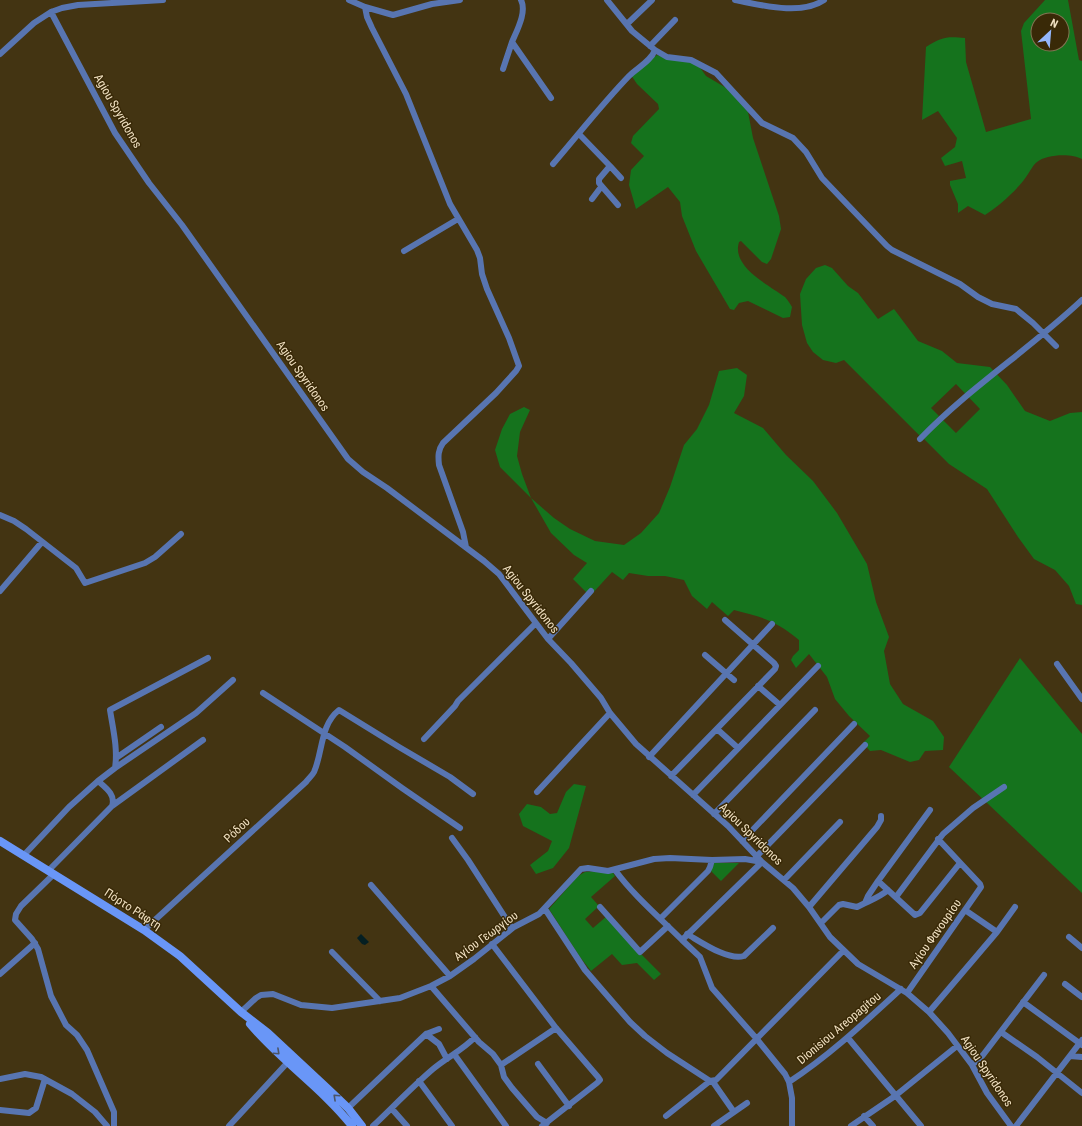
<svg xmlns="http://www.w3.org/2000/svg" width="1082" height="1126" viewBox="0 0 1082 1126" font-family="'Roboto Condensed',sans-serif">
	<rect width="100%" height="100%" fill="#433412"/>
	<path fill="#15731d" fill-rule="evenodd" d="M1045,0H1068L1079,60L1082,61V159C1072,153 1046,154 1037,162C1032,166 1030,172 1026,177C1017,190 999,206 985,215L968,206L958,213V204L950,185V181L966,178L962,161L945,166L941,158L955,147L957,138L938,111L922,120L926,47C941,37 947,36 965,38L966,62L986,132L1031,119L1021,31L1024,23ZM1038,20H1062V44H1038Z
		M657,55L668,59L688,61L699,66L706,76L728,89L748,112L753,138L779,216L781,229L771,259L767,264L762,262L741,241L739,242C731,267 769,285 785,297C788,300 790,304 792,307L790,317L783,318L748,301L739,303L734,310L730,309L696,251L682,216L680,202L668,187L636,209L629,185L631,170L644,156L631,143L633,136L659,109L658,104L637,84L631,75Z
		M825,265L832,268L848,286L858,293L878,319L894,309L918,341L942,351L957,363L990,367L1007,385L1025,411L1050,421L1070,413L1082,412V605L1076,604L1069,586L1055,570L1034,559L1018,537L987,489L949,464L924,439L942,419L956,433L980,409L956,384L931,408L939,416L920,436L844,360L836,363L823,360L813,352L807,343L802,325L800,294L806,279L816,268Z
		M737,368L747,375L744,396L734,413L763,428L786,455L813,481L837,513L867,564L876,602L889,637L884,651L890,684L903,704L933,721L944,737L943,750L925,751L919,760L910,762L881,750L870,751L863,743L870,736L849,716L835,699L827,677L809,654L796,668L791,660L793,656L799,650V640C777,621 762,617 734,610L728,616L712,602L707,609L692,596L684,580L665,576H648L629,573L623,580L612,572L590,596L573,579L587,563L574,555L551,533L531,498L500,467L495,450L502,429L510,414L524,407L530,410L520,432L517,456L522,474L531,498L554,518L570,529L595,541L624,545L641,533L659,513L670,487L684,445L697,429L709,405L719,371Z
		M1020,658L1082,734V893L949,767Z
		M574,784L586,786L569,848L553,868L536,874L530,865L548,851L552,841L523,826L519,814L527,804L541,807L550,814L557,813L566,792Z
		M714,863H739L721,881L711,871Z
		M596,871L604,873H613L615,876L591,897L599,906L585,919L593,928L607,916L625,938L661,974L654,980L637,963L622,965L612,954L591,971L580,957L549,909L578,876L585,872Z"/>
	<path fill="#051f22" d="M361,934L369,942L365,945L362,944L357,938Z"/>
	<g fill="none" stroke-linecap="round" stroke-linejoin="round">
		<path stroke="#5875b1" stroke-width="6" d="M349,0L365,7L393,15L432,4L460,0
			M521,0C527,12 517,30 512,42L551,98
			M607,0L632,31L655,50L667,57L691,60L716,73L762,123L793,138L806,152L822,178L887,246L892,250L960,284L978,297L992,304L1016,309L1033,323L1056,346
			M735,0C761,5 801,16 824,0
			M365,7L367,17L372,28L406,94L450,204L477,250L480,258L482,274L487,289L509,338L519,366L516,371L496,393L443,443C438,450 438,456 439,465L463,532L466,547
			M51,12L115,133L149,183L182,225L348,459L363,472L387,488L484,561L499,574L548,639L571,663L601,698L610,713L636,744L728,826L762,862L793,888L809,907L830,937L858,964L907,993L929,1012L948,1033L972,1065L987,1093L1011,1126
			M627,24L652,0
			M650,46L675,20
			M0,54L34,23L51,12L62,8L78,5L163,0
			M503,69L512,42
			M579,134L610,166L599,179V183L618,205
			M553,164C578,135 602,104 629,76C637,68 651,61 655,50
			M610,166L621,178
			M592,199L601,187
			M404,251L458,219
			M920,439C969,388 1030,349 1082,300
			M0,515L14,521L26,529L76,568L85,583L145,563L155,557L181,534
			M0,591L42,542
			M548,639L591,591
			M705,655L734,680
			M1057,664L1082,699
			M758,686L780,705
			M263,693L345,747L402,788L460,828
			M717,729L738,748
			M424,739L455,706L458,701L536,623
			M649,757L772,624
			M116,758L161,727
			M115,768L196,713L233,680
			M671,776L775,669L776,666L774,663L725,620
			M98,781L115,768C118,749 113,729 110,710L208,658
			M537,792L610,713
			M693,795L818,666
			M714,814L815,710
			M452,838L468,860L512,928
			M742,841L854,724
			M24,855L69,807L98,781C106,788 116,795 112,806
			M756,857L865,745
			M49,870L112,806L203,740
			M615,870C634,896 659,917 682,940L762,862
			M54,874L21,906L16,914L15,920L32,939L38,949L51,996L66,1025L77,1035L87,1050L114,1112V1126
			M784,880L840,822
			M878,881L915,915L920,913L960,863
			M371,885L450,976
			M896,897L943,834L973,808L1004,787
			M865,903L868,896L878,881L930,810
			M600,907L640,952L668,926
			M809,907L877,827L881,820V816
			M545,909L585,970L630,1022L645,1036L667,1053L710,1081L716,1080L843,951
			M965,910L997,932
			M660,919L708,871L710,867L712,860
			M821,923L839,905L843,904L857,907C868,901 879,898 888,890
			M144,930L306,782C308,779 312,776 314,772C323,752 320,725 339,710L399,747L450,777L473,794
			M687,934C701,942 728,961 744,956L773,928
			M1069,937L1082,948
			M682,940L700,957L712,988L756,1038L785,1074L789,1082L792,1098V1126
			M492,944L556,1028L598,1077L600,1080L597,1083L542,1126
			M332,952L380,1001
			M0,974L35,943
			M1065,984L1082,997
			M431,986L479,1042L493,1054L501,1065L504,1077L512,1088L537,1117L547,1123
			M907,993L981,887L980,884L938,839
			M1023,1002L1082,1045
			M241,1012L256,998L261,995L273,994L301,1005L332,1008L400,998L431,986L450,976L474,959L514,927L539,914L581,869L588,868L608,871L654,859L670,858L712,860L745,859L762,862
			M929,1012L997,932L1015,907
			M1001,1032L1037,1057L1082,1093
			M426,1034L439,1044L447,1059
			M848,1038L921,1126
			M454,1054L506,1126
			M1070,1056L1082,1057
			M538,1064L569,1106
			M501,1065L556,1028
			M972,1065L983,1055L1044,975
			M0,1079L25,1074L41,1077L72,1094L95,1112L107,1126
			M419,1081L452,1126
			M713,1082L734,1112
			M789,1082C830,1055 865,1022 901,989
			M348,1108L426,1034L439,1029
			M392,1109L407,1126
			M0,1110L29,1113L36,1108L45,1079
			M666,1116L710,1081
			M864,1116L873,1126
			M229,1126L288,1062
			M373,1126C393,1107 412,1087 433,1069C447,1057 463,1050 475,1037
			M714,1126L747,1103
			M851,1126L895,1096L957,1046
			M1016,1126L1082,1040"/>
		<path stroke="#6996f7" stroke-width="8" d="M0,841L144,930L180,956L241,1012L268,1033L327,1088L348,1108L362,1126
			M250,1024C281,1061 322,1088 352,1126"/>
	</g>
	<defs><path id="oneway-chevron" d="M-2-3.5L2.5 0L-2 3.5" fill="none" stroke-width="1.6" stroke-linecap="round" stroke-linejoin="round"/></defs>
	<g stroke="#4c5567">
		<use href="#oneway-chevron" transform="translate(277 1052) rotate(43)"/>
		<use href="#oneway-chevron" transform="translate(336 1097) rotate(-137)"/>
	</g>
	<g text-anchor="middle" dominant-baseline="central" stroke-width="3" stroke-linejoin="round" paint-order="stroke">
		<g font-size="12" fill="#f2e2c3" stroke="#392907">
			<text transform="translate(118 111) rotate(60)">Agiou Spyridonos</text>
			<text transform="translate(303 376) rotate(55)">Agiou Spyridonos</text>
			<text transform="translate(531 599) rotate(52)">Agiou Spyridonos</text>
			<text transform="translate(237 830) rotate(-43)">Ρόδου</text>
			<text transform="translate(751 834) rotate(44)">Agiou Spyridonos</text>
			<text transform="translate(133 909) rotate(33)">Πόρτο Ράφτη</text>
			<text transform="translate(935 934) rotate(-55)">Αγίου Φανουρίου</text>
			<text transform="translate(486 936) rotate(-36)">Αγίου Γεωργίου</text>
			<text transform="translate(839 1028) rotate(-40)">Dionisiou Areopagitou</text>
			<text transform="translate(987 1071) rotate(56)">Agiou Spyridonos</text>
		</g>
	</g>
	<g transform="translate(1050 32) rotate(26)"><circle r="19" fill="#392907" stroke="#837352"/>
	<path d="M0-3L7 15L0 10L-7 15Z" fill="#94b7fd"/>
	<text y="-6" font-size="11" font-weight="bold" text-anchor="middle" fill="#f2e2c3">N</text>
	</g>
</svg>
